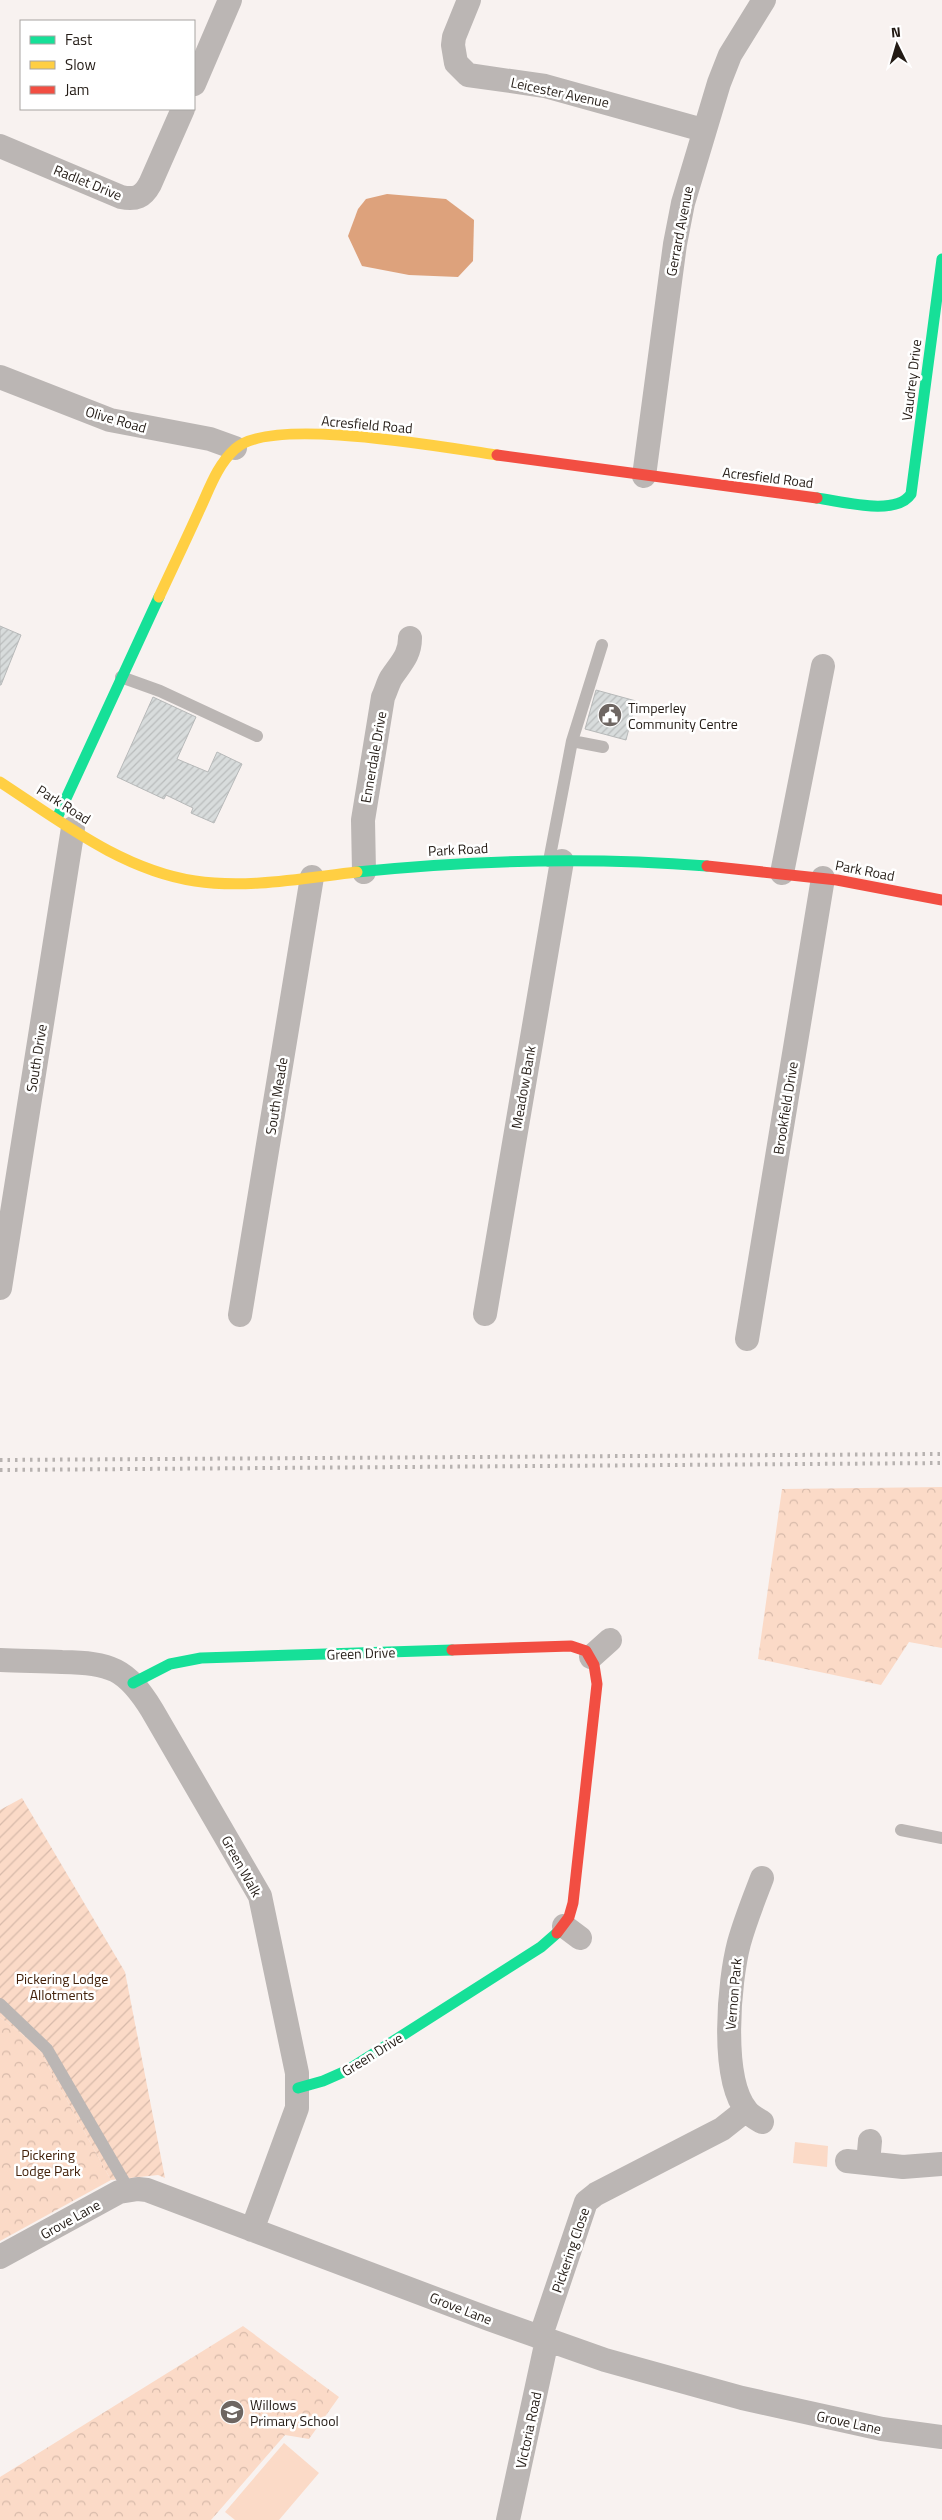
<svg xmlns="http://www.w3.org/2000/svg" width="942" height="2520" viewBox="0 0 942 2520" font-family="'Titillium Web',sans-serif">
	<defs>
		<pattern id="forest-crowns" width="20" height="18" patternUnits="userSpaceOnUse" patternTransform="scale(1.25)"><rect width="20" height="18" fill="#fbdac7"/><path d="M2 6a3 3 0 1 1 6 0M12 15a3 3 0 1 1 6 0" fill="none" stroke="#d7baaa"/></pattern>
		<pattern id="garden-furrows" width="10" height="10" patternUnits="userSpaceOnUse" patternTransform="scale(1.25)"><rect width="10" height="10" fill="#fbdac7"/><path d="M-1 1l2-2M0 10L10 0M9 11l2-2" fill="none" stroke="#d7baaa"/></pattern>
		<pattern id="building-hatch" width="6" height="6" patternUnits="userSpaceOnUse" patternTransform="scale(1.25)"><rect width="6" height="6" fill="#d8dcdc"/><path d="M-1 1l2-2M0 6l6-6M5 7l2-2" fill="none" stroke="#b9bcbc"/></pattern>
	</defs>
	<rect width="100%" height="100%" fill="#f8f2f0"/>
	<path fill="#fbdac7" d="M795,2142L828,2146L827,2167L793,2163Z
		M284,2443L319,2473L279,2520H235L225,2512Z"/>
	<path fill="url(#forest-crowns)" d="M942,1487V1648L909,1642L881,1685L758,1659L782,1489Z
		M0,2017L37,2046L111,2180L0,2241Z
		M243,2326L339,2397L309,2439L285,2435L211,2520H0V2477Z"/>
	<path fill="url(#garden-furrows)" d="M22,1798L125,1972L165,2178L158,2175L111,2180L37,2046L0,2017V1810Z"/>
	<path fill="#dda27c" d="M387,194L446,199L474,220L473,261L458,277L409,275L362,266L348,236L358,209L366,199Z"/>
	<path fill="url(#building-hatch)" stroke="#b7b9b9" d="M0,626L21,635L1,685H0Z
		M596,690L636,701L626,740L585,729Z
		M153,697L196,717L177,759L208,772L217,752L242,764L214,823L191,813L193,808L166,795L164,799L117,777Z"/>
	<g fill="none" stroke-linecap="round" stroke-linejoin="round">
		<path stroke="#bbb6b4" stroke-width="12" d="M121,677L160,691L257,736
			M572,741L603,747
			M549,861L572,741L602,645
			M901,1830L942,1838
			M0,2004L47,2049L129,2190"/>
		<path stroke="#bbb6b4" stroke-width="24" d="M469,0L454,37L453,45L456,63L468,75L545,86L703,130
			M194,84L230,0
			M0,146L121,197C136,200 143,197 150,184L183,109
			M0,377L110,420L210,439L235,448
			M644,476L675,244L683,203L719,83L730,55L764,0
			M364,872L363,820L383,697C386,691 388,683 391,678C400,664 410,656 410,638
			M782,873L823,666
			M0,1288L73,828
			M485,1314L562,861
			M240,1315L312,877
			M747,1339L823,878
			M591,1657L610,1640
			M0,1660C21,1661 42,1661 62,1662C111,1663 126,1668 152,1710L260,1896L297,2073V2108L252,2230
			M762,1878C754,1899 745,1921 739,1943C729,1981 720,2079 747,2111C751,2116 757,2119 762,2122
			M564,1926L580,1938
			M847,2161L903,2167L942,2164
			M868,2163L870,2141
			M0,2257L119,2192L138,2189L147,2190L489,2319L605,2360L742,2398L882,2429L942,2437
			M540,2338L586,2202L596,2194L722,2129L746,2110
			M508,2520L547,2340"/>
		<path stroke="#16e098" stroke-width="11" d="M817,498C841,501 896,517 911,494L942,259
			M57,818L159,597
			M357,872C473,860 590,857 707,866
			M133,1683L170,1664L201,1658L452,1650
			M298,2088L323,2081L348,2070L541,1947L557,1933"/>
		<path stroke="#ffcf43" stroke-width="11" d="M159,597C172,569 186,540 199,511C209,490 217,465 235,449C270,415 446,448 497,455
			M0,782C60,821 122,870 195,881C248,889 304,878 357,872"/>
		<path stroke="#f24e42" stroke-width="11" d="M497,455L817,498
			M707,866L837,880L942,900
			M452,1650L571,1646L586,1651L594,1665L597,1684L573,1903L569,1917L557,1933"/>
		<path stroke="#b7b2b0" stroke-width="4" stroke-dasharray="2.5 5" stroke-linecap="butt" d="M0,1460L942,1454
			M0,1470L942,1463"/>
	</g>
	<defs>
		<g id="civic-disc" transform="scale(1.25)"><circle r="9.5" fill="#6e6662" stroke="#fff"/><path d="M-.6-6.5H3V-4.5H.6V-3L4-1V1h2V6H-6V1h2V-1L-.6-3ZM-1.2 2.5V6h2.4V2.5Z" fill="#fff"/></g>
		<g id="school-disc" transform="scale(1.25)"><circle r="9.5" fill="#6e6662" stroke="#fff"/><path d="M0-5L7-2L0 1L-7-2ZM-4 1L0 2.5L4 1V4Q0 6-4 4Z" fill="#fff"/></g>
	</defs>
	<g fill-rule="evenodd">
		<use href="#civic-disc" x="610" y="715"/>
		<use href="#school-disc" x="232" y="2412"/>
	</g>
	<g text-anchor="middle" dominant-baseline="central" stroke-width="5" stroke-linejoin="round" paint-order="stroke">
		<g font-size="14" fill="#231b15" stroke="#fff">
			<text transform="translate(560 92) rotate(12)">Leicester Avenue</text>
			<text transform="translate(88 182) rotate(22)">Radlet Drive</text>
			<text transform="translate(679 231) rotate(-79)">Gerrard Avenue</text>
			<text transform="translate(911 380) rotate(-83)">Vaudrey Drive</text>
			<text transform="translate(116 419) rotate(16)">Olive Road</text>
			<text transform="translate(367 424) rotate(5)">Acresfield Road</text>
			<text transform="translate(768 477) rotate(7)">Acresfield Road</text>
			<text transform="translate(373 757) rotate(-80)">Ennerdale Drive</text>
			<text transform="translate(64 804) rotate(32)">Park Road</text>
			<text transform="translate(458 849) rotate(-3)">Park Road</text>
			<text transform="translate(865 870) rotate(11)">Park Road</text>
			<text transform="translate(36 1058) rotate(-81)">South Drive</text>
			<text transform="translate(523 1087) rotate(-80)">Meadow Bank</text>
			<text transform="translate(276 1096) rotate(-81)">South Meade</text>
			<text transform="translate(785 1108) rotate(-81)">Brookfield Drive</text>
			<text transform="translate(361 1653) rotate(-2)">Green Drive</text>
			<text transform="translate(242 1866) rotate(61)">Green Walk</text>
			<text transform="translate(733 1994) rotate(-85)">Vernon Park</text>
			<text transform="translate(372 2054) rotate(-32)">Green Drive</text>
			<text transform="translate(70 2219) rotate(-29)">Grove Lane</text>
			<text transform="translate(570 2250) rotate(-71)">Pickering Close</text>
			<text transform="translate(461 2308) rotate(21)">Grove Lane</text>
			<text transform="translate(849 2422) rotate(12)">Grove Lane</text>
			<text transform="translate(528 2430) rotate(-78)">Victoria Road</text>
		</g>
		<g font-size="14" fill="#231b15" stroke="#fff" text-anchor="start">
			<text x="628" y="707">Timperley<tspan x="628" dy="16">Community Centre</tspan></text>
			<text x="250" y="2404">Willows<tspan x="250" dy="16">Primary School</tspan></text>
		</g>
		<g font-size="14" fill="#42210a" stroke="#fff">
			<text x="62" y="1978">Pickering Lodge<tspan x="62" dy="16">Allotments</tspan></text>
			<text x="48" y="2154">Pickering<tspan x="48" dy="16">Lodge Park</tspan></text>
		</g>
	</g>
	<rect x="20" y="20" width="175" height="90" fill="#ffffff" stroke="#a7a4a1"/>
	<rect x="30" y="36" width="25" height="8" fill="#16e098" stroke="#a7a4a1"/>
	<text x="65" y="45" font-size="15" fill="#231b15">Fast</text>
	<rect x="30" y="61" width="25" height="8" fill="#ffcf43" stroke="#a7a4a1"/>
	<text x="65" y="70" font-size="15" fill="#231b15">Slow</text>
	<rect x="30" y="86" width="25" height="8" fill="#f24e42" stroke="#a7a4a1"/>
	<text x="65" y="95" font-size="15" fill="#231b15">Jam</text>
	<g transform="translate(897 45) rotate(355)" stroke="#ffffff" stroke-width="4" paint-order="stroke">
	<path d="M0-4L9 19L0 12L-9 19Z" fill="#231b15"/>
	<text y="-8" font-size="14" font-weight="bold" text-anchor="middle" fill="#231b15">N</text>
	</g>
</svg>
